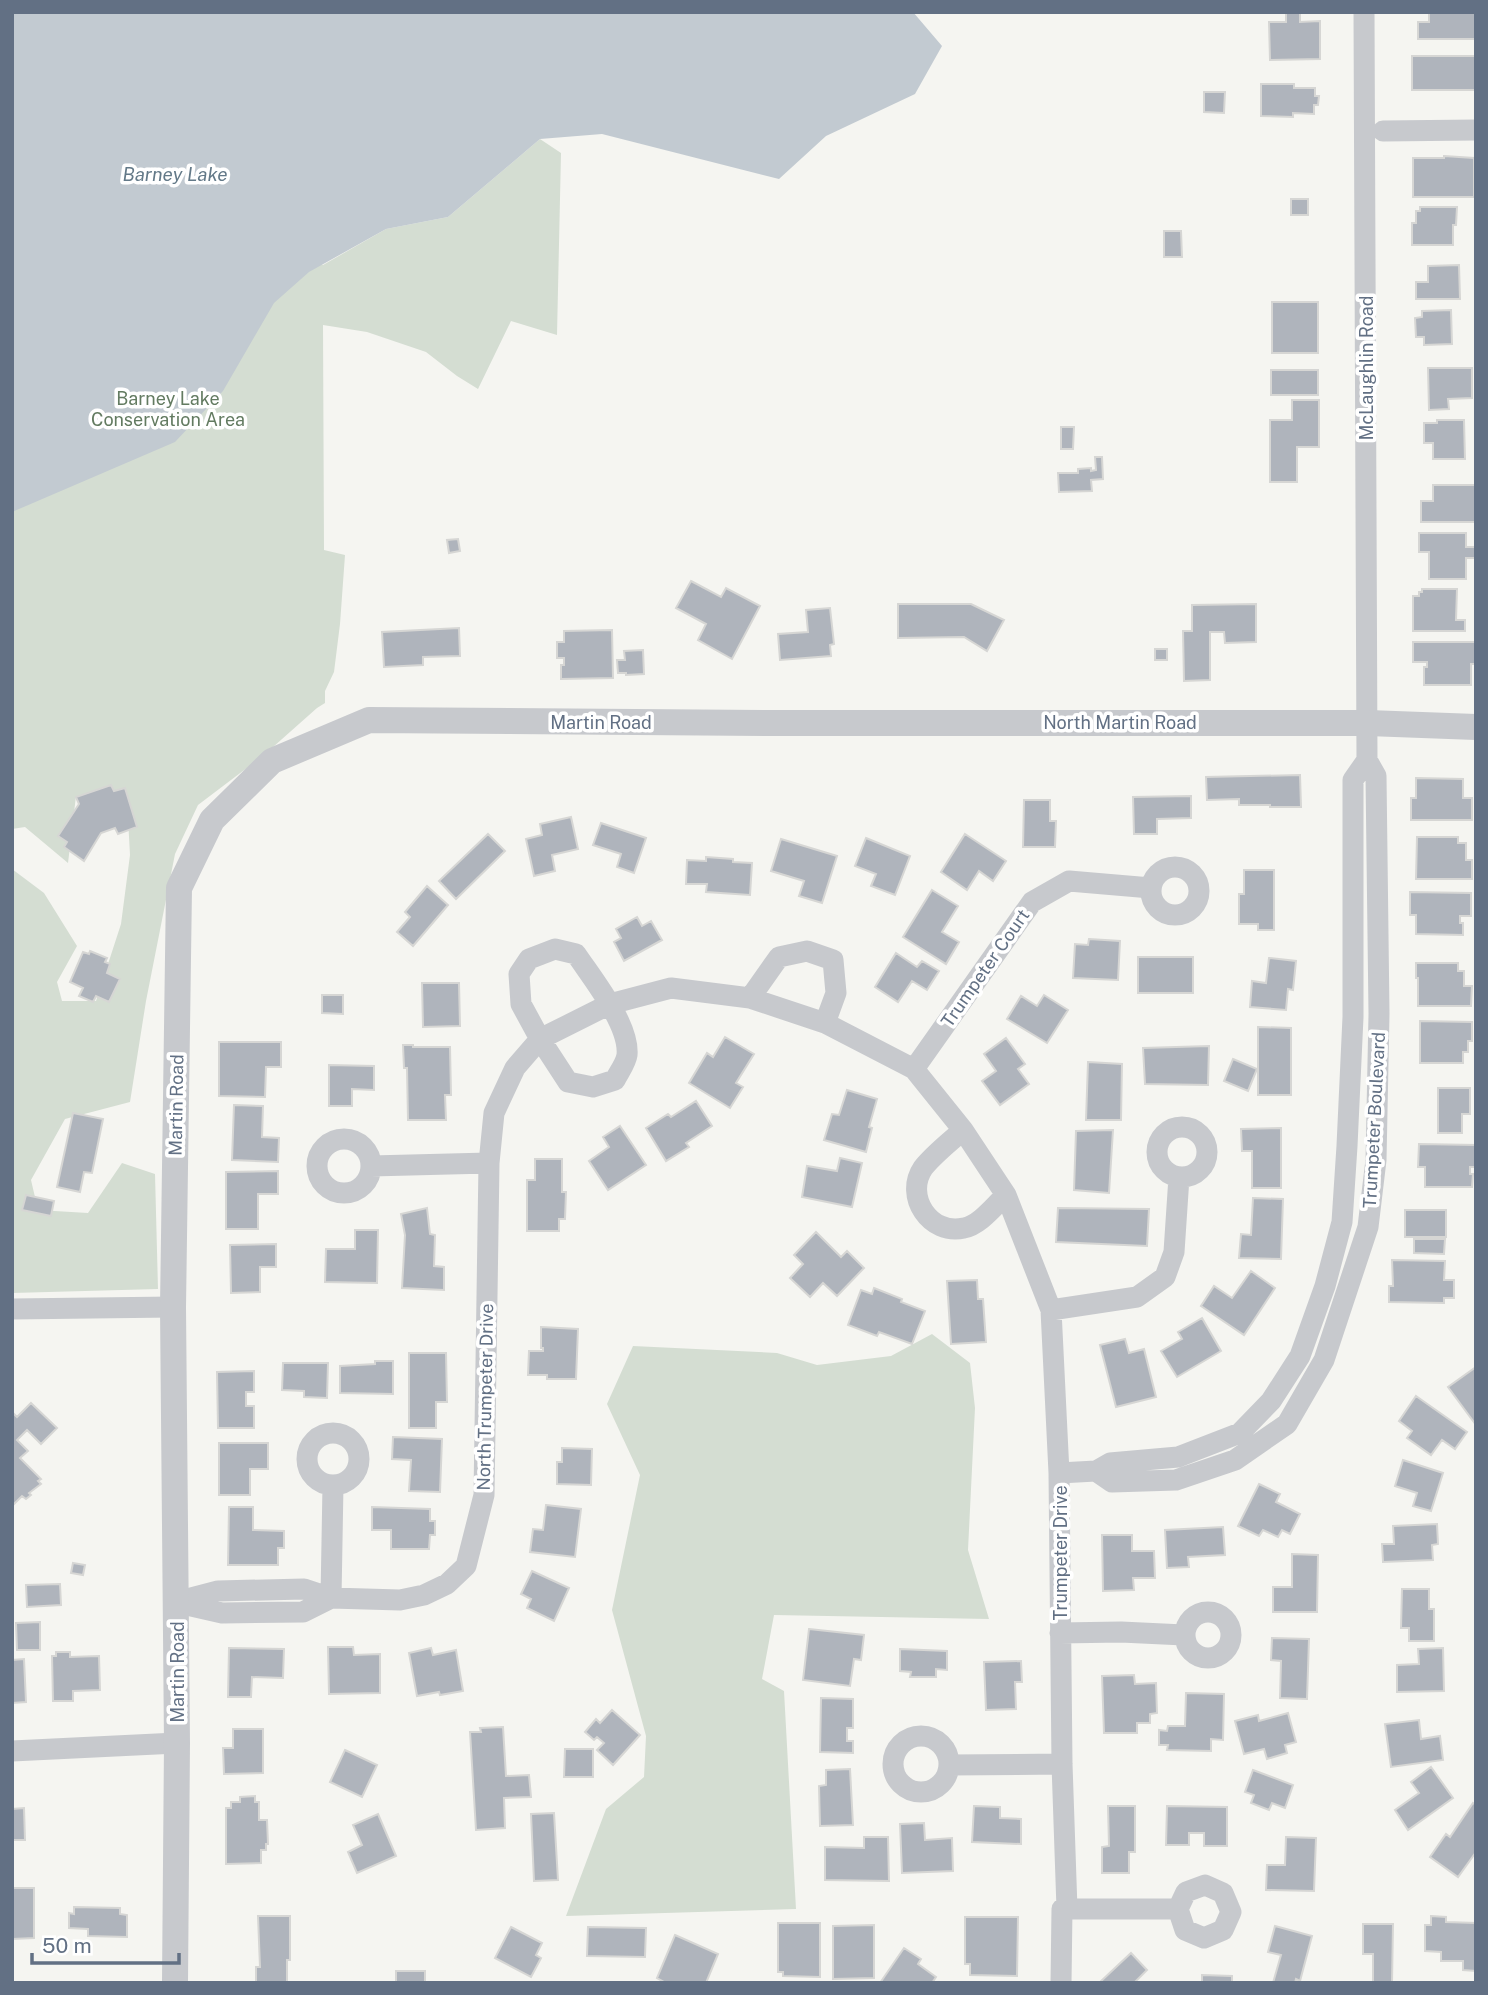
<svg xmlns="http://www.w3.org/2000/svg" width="1488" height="1995" viewBox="0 0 1488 1995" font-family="'Public Sans',sans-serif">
	<rect width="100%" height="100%" fill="#f5f5f1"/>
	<path fill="#d4ddd2" d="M12,113L323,265L386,229L448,217L540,139L561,153L557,335L511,321L478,389L457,376L426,352L367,332L323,325L324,550L345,555L340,624L334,672L325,691V703L317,708L264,755L198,805L175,854L146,1001L130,1102L65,1119L31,1180L38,1210L88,1213L122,1163L155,1174L158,1289L12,1293V869L44,893L77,946L57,982L62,1001H96L121,924L130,855L127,800L76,796L68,863L25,827L12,829Z
		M932,1334L970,1363L975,1408L968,1550L989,1619L774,1615L762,1679L784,1691L796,1909L566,1916L606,1809L644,1777L646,1736L612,1610L640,1475L607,1404L633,1346L777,1353L817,1365L891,1356Z"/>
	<path fill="#c2cad1" d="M12,12H913L942,46L915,94L826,136L779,179L602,134L540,139L448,217L386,229L309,272L274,303L223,391L175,442L12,512Z"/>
	<path fill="#afb4bc" stroke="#d6d6d4" stroke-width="2" d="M1300,12V22L1320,21V59L1270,60L1269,22H1286V13Z
		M1429,12H1476V39H1418V22H1429Z
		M1412,56H1476V90H1412Z
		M1261,84H1294V88H1315V96H1319L1318,105H1314V114L1293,113V117L1261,116Z
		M1204,92H1225L1224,113L1204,112Z
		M1444,156L1474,158V197H1413V158H1444Z
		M1291,199H1308V215H1291Z
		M1420,207H1457L1456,225H1453V245H1412V223H1416V211H1420Z
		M1164,231H1181L1182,257H1164Z
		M1459,265L1460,299H1416V282H1428V266Z
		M1272,302H1318V353H1272Z
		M1451,310L1452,344L1424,345V337H1416L1415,318L1422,317V311Z
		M1428,368H1472V398L1448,399L1449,409L1429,410Z
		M1271,370H1318V395H1271Z
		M1292,400H1319V447H1297V482H1270V420H1292Z
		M1437,420H1464L1465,459H1433V443H1424V423H1437Z
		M1061,427H1074L1073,449H1061Z
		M1095,457H1102L1103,479L1091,480L1092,491L1059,492L1058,473H1078V469L1091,468V471L1096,470Z
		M1433,485H1475L1476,522H1421V501H1433Z
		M1419,533H1466V547H1476V558H1466V579H1429V552H1419Z
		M458,539L460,551L449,553L447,540Z
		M691,581L721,597L726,588L760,606L732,659L698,640L706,624L676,608Z
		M1422,589H1457L1456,620H1465V631H1413V596H1419V592H1422Z
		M898,604H971L1004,620L987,651L964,637L898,638Z
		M1256,604V642L1225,643L1224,632H1210V680L1184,681L1183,631H1192V605Z
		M830,608L834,644L830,645L831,656L780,660L778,634L808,632L806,610Z
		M459,628L460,656L423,657V665L384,667L382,632Z
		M612,630L613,678L561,679V665H564V658H557V642H564V631Z
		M1413,642H1476V664H1471V685H1424V667H1427V662H1413Z
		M1155,649H1167V660H1155Z
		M643,650L644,674L626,675V673H618L617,660H625L624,651Z
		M1300,775L1301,807H1270V805H1239V799L1207,800L1206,777Z
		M1416,778L1463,779V798H1472V820H1411V798H1416Z
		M111,785L114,791L125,788L137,827L118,834L115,828L101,833L84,861L64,847L67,842L58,836L79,804L76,797Z
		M1191,796V818L1157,819V834H1134L1133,797Z
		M1024,800H1050V821H1056L1055,847H1023Z
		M571,817L578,849L552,855L555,871L534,876L526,839L542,835L540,824Z
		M601,823L646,838L634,873L617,867L621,854L593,845Z
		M488,834L505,851L456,899L439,881Z
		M965,834L1006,861L993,881L979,871L967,890L941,872Z
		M1417,837H1458V843H1466V860H1472V879H1416Z
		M866,838L910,856L895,895L871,886L876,874L855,866Z
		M781,839L837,856L822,903L799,896L804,881L771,871Z
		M706,857L733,859V862L752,863L750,895L706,892L707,884H686L687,860L706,861Z
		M1244,870H1274V930H1258V924H1239V894H1244Z
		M427,886L448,905L413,946L397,932L410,917L405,912Z
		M932,890L958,906L942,932L959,942L946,964L903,937Z
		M1410,892L1471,893V916H1460V923H1463V935L1416,934V915H1410Z
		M637,917L642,926L651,921L662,940L624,961L614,942L621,938L616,929Z
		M1089,939L1120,941L1118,980L1073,978L1075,944L1088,945Z
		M90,951L107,958L105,962L110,964L107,973L120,979L109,1002L96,996L93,1002L79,996L83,988L70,982L83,952L89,954Z
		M896,953L917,967L922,961L939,971L927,990L912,981L898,1002L875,987Z
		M1138,957H1193V993H1138Z
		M1269,958L1296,961L1293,990L1288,989L1286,1010L1250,1007L1252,981L1266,983Z
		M1416,963H1458V971H1464V986H1472L1471,1006H1418V978H1416Z
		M422,983H459L460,1026L423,1027Z
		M322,995H343V1014L322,1013Z
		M1044,995L1068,1010L1047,1043L1007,1019L1021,996L1037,1006Z
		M1420,1021L1472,1022V1041H1468V1052H1463V1063H1420Z
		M1258,1027L1291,1028V1095H1258Z
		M725,1037L754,1054L736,1083L743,1087L730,1108L689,1083L707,1053L713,1057Z
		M1006,1038L1025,1064L1018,1069L1029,1084L1000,1105L982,1081L996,1071L984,1054Z
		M219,1042H281V1067H266L265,1097L219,1096Z
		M403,1045H413V1047H450L451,1095H445L446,1120H408L407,1068H404Z
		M1209,1046L1208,1085L1145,1084L1143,1048Z
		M1233,1059L1257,1069L1248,1091L1224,1081Z
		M1088,1062L1122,1064L1121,1120H1086Z
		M329,1065L374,1066V1090L352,1089V1106H329Z
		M1438,1088H1470V1114H1462V1133H1438Z
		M847,1090L877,1099L869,1127L872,1128L866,1152L824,1140L832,1114L839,1115Z
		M696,1101L712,1126L686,1143L689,1147L666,1161L646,1128L668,1114L671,1117Z
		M234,1105L263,1106L262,1137L279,1138L278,1162L232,1160Z
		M73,1113L103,1119L92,1173L84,1172L80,1192L57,1187Z
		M620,1126L646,1165L608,1190L589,1161L609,1147L603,1137Z
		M1281,1128V1188H1252V1151H1242L1241,1129Z
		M1113,1130L1109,1193L1074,1190L1076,1131Z
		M1419,1144L1476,1145V1167H1470V1174H1473L1472,1187H1425V1167H1418Z
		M840,1158L862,1163L852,1207L802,1197L807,1166L837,1171Z
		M535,1159H562V1192H566L565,1219H559V1231H527V1180H535Z
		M278,1171V1194H258V1229H226V1172Z
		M26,1195L54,1201L51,1216L22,1210Z
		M1253,1198L1283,1199L1281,1259L1239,1258L1241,1234L1251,1235Z
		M427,1208L430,1234L435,1235L434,1266L444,1267V1290L402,1288L405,1235L401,1214Z
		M1058,1208L1149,1209L1147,1246L1056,1242Z
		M1405,1210H1446V1237H1405Z
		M355,1230H378L377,1283L325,1282L326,1249H355Z
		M816,1232L841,1257L847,1251L864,1268L837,1296L823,1283L810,1297L790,1278L803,1264L794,1255Z
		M1414,1239H1445L1444,1254L1414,1253Z
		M276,1244V1267H260V1292L231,1293L230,1245Z
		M1392,1260L1445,1261L1444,1280H1454V1298H1444V1303L1389,1302V1286H1393Z
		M1251,1271L1275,1288L1244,1335L1201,1306L1214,1286L1232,1298Z
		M977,1280L978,1299H983L986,1342L951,1344L947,1281Z
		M874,1288L902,1299L901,1302L925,1311L912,1344L879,1332L877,1336L848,1325L861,1290L872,1294Z
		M1202,1318L1221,1351L1177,1377L1161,1351L1182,1339L1178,1332Z
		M541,1327L578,1329L576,1379H547V1375H528L529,1351H543V1348H541Z
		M1125,1339L1129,1353L1144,1349L1156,1397L1116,1407L1100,1345Z
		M409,1353H446L447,1402H436V1428H409Z
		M375,1361H393V1394L340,1393V1366L375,1364Z
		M283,1363H328L327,1398L304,1397V1391L282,1390Z
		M1476,1367V1425L1448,1387Z
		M254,1371V1392H246V1406H254V1428H218L217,1372Z
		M1416,1396L1467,1432L1455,1449L1442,1440L1431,1455L1407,1438L1412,1431L1399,1421Z
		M31,1403L57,1428L41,1444L27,1430L17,1440L28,1451L20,1458L41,1479L38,1481L41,1484L29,1493L31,1495L26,1499L22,1496L13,1505L12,1412L17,1417Z
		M393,1437L442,1439L440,1492L409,1491L411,1460L392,1459Z
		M219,1443H268V1469H250V1495H219Z
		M562,1448L592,1449L591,1485L557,1484V1462H562Z
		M1403,1460L1443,1473L1431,1511L1413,1506L1417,1493L1395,1486Z
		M1259,1484L1280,1494L1276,1502L1300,1514L1290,1534L1282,1530L1278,1537L1263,1530L1259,1536L1238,1526Z
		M546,1505L581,1509L575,1557L530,1552L533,1529L543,1530Z
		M229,1507H253V1530L284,1531V1548H278V1565H228Z
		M372,1507L430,1509V1521H435V1535H430L429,1549H391V1530H372Z
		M1437,1524L1438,1544L1432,1545L1433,1560L1383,1562L1382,1544H1394L1393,1526Z
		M1223,1527L1225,1555L1188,1557L1189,1567L1167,1568L1165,1530Z
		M1102,1535H1132V1551H1154L1155,1578H1133L1134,1590L1103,1591Z
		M1292,1554L1318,1555L1317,1612H1273V1587H1292Z
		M73,1563L85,1565L83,1575L71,1573Z
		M532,1571L569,1588L554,1621L527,1608L531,1599L521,1594Z
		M60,1584L61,1605L27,1607L26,1585Z
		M1402,1589H1429V1609H1434V1641H1409V1628H1401Z
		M40,1622V1650H17L16,1623Z
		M809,1629L864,1635L861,1660L854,1659L850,1686L803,1680Z
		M1272,1638L1309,1639L1307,1699L1280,1698L1281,1661L1271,1660Z
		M328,1647H353L354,1655L380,1654V1693L329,1694Z
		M229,1648L284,1649L283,1678L252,1677L251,1697H228Z
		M431,1648L433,1655L456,1650L463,1691L440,1695L439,1692L417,1696L409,1653Z
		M1443,1648L1444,1691L1397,1692V1665L1419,1664L1418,1649Z
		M900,1649L947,1651V1670L936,1669V1677H910L911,1672L900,1671Z
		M56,1652H70V1657L99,1656L100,1690L73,1691V1701H53L52,1656H56Z
		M24,1659L26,1702L12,1703V1660Z
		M1021,1661L1022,1682H1015L1016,1709L986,1710L984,1662Z
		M1134,1675L1135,1684L1156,1683L1157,1713L1150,1714V1723H1137V1733H1104L1102,1676Z
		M1186,1693L1224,1694L1223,1740L1211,1739V1751L1167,1750L1168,1745H1159V1730L1167,1731L1168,1726H1185Z
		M821,1698L853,1699V1728H847V1741H853V1753L820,1752Z
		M612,1710L640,1735L613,1765L597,1750L604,1743L597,1737L594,1740L585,1732L596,1719L600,1723Z
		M1288,1713L1296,1742L1285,1745L1287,1753L1267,1759L1264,1749L1244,1754L1235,1721L1258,1715L1259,1721Z
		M1419,1720L1421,1739L1440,1736L1443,1760L1391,1767L1385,1724Z
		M503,1727L506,1776L529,1775L531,1797L504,1798L505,1828L476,1830L470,1732H481L480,1728Z
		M233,1729H263V1773L224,1774L223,1748H233Z
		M565,1749H593V1777H564Z
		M345,1750L377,1765L362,1797L330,1782Z
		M1431,1767L1453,1798L1408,1830L1395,1810L1419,1793L1411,1782Z
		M850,1769L853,1825L820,1826L819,1786L826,1785V1770Z
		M1253,1770L1293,1785L1285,1808L1272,1803L1269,1810L1251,1803L1254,1795L1245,1792Z
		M255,1796V1802H259V1820H267L268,1844H266V1850H261V1863L226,1864V1808H231V1802H240V1797Z
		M1473,1803L1476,1805V1852L1458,1877L1430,1857L1446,1834L1450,1837Z
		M974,1806L1000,1807V1818L1021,1819V1844L972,1842Z
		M1108,1806H1135V1852H1129V1873H1102V1847L1109,1846Z
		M1167,1806L1227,1807V1846H1204V1833H1189V1845H1166Z
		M24,1808L25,1840H12V1809Z
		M554,1813L558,1880L534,1881L531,1814Z
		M378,1814L396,1856L357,1873L348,1852L362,1845L353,1825Z
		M924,1823L925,1840L952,1838L953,1871L902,1873L900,1824Z
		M864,1837H888L889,1881L825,1880V1847L864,1848Z
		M1286,1837L1316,1838L1314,1891L1266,1890L1267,1865H1285Z
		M12,1888H34V1938L12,1939Z
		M74,1907L120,1908V1914L127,1915V1937L88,1936V1929L69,1928V1913L74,1914Z
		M258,1916H290V1960H287V1983H256V1967H260Z
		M1431,1916L1446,1917V1922L1476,1923V1971L1463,1970V1961H1441V1952L1425,1951V1925H1431Z
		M965,1917H1018L1017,1976L970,1975V1964H965Z
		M778,1923H820V1977L783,1976V1972H778Z
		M1363,1924H1393L1392,1983H1373V1954H1363Z
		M874,1925V1978L833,1979V1926Z
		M1275,1926L1312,1936L1300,1981L1296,1979L1295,1983H1273L1281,1955L1268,1952Z
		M511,1927L542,1943L536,1955L541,1958L531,1977L495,1958Z
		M588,1927L646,1928L645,1957L587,1956Z
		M675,1935L718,1954L706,1983H666L657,1978Z
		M904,1948L921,1959L918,1964L936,1977L932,1983H880Z
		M1131,1953L1147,1970L1134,1983H1099Z
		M396,1971H425V1983H396Z
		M1202,1975L1232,1976V1983H1202Z"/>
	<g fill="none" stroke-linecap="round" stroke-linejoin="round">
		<path stroke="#c7c9cd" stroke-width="21" d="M1383,131L1476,130
			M1151 891a24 24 0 1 1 48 0a24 24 0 1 1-48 0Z
			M555,949L576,954C592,978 630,1025 627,1055C626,1063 619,1072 615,1080L593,1087L568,1082L540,1039L521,1004L519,974L529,959Z
			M750,998L779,957L807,951L833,960L836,993L825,1023
			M914,1069L1032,902L1069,881L1151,888
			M1157 1152a25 25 0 1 1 50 0a25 25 0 1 1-50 0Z
			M963,1130C950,1142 934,1154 923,1168C904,1196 930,1236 964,1228C980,1225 994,1206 1006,1195
			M317 1166a27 27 0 1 1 54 0a27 27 0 1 1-54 0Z
			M371,1166L489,1163
			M12,1309L173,1307
			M1051,1310L1137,1297L1165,1277L1174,1252L1179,1177
			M307 1459a26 26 0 1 1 52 0a26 26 0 1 1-52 0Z
			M1096,1471L1112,1482L1176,1480L1235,1460L1287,1424L1324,1360L1368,1227L1376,1160L1379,1014L1376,776L1367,760L1364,12
			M1059,1473L1096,1471L1110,1463L1178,1457L1240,1433L1271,1401L1300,1356L1325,1286L1342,1222L1347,1146L1353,1017V780L1367,760
			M331,1598L333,1485
			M176,1602L218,1591L304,1589L331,1598L400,1600L424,1595L447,1584L466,1566L484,1495L489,1163L494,1113L515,1068L540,1039L610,1004L671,988L750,998L825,1023L914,1069L963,1130L1006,1195L1051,1310L1059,1473L1062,1764L1067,1909
			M178,1603L222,1613L303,1612L331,1598
			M1185 1635a23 23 0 1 1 46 0a23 23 0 1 1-46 0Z
			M1060,1633L1121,1632L1184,1635
			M893 1764a28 28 0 1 1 56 0a28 28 0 1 1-56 0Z
			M12,1751L177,1743
			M949,1765L1062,1764
			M1205,1885L1223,1893L1231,1912L1223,1930L1204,1938L1185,1930L1178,1909L1186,1892Z
			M1061,1983L1062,1909H1178"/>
		<path stroke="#c7c9cd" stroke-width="26" d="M175,1983L177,1743L173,1307L179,888L212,820L272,761L369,720L765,723H1368L1476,727"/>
	</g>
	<g text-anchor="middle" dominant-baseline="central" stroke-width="7" stroke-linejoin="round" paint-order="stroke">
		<g font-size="18" fill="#627084" stroke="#fff">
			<text transform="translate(1366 368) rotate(-90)">McLaughlin Road</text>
			<text x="601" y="722">Martin Road</text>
			<text x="1120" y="722">North Martin Road</text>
			<text transform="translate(985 968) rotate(-55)">Trumpeter Court</text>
			<text transform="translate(176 1105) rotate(-89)">Martin Road</text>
			<text transform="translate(1374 1120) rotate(-87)">Trumpeter Boulevard</text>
			<text transform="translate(485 1397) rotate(-89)">North Trumpeter Drive</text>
			<text transform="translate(1060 1553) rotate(-90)">Trumpeter Drive</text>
			<text transform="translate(177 1672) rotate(-90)">Martin Road</text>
		</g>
		<g font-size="18" fill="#637b61" stroke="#fff">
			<text x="168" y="398">Barney Lake<tspan x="168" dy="21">Conservation Area</tspan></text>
		</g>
		<g font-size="19" font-style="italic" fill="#637988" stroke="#fff">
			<text x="175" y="174">Barney Lake</text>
		</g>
	</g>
	<rect width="1488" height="1995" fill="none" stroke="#627084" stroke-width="28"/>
	<path d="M32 1953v10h147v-10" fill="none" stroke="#627084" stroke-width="3.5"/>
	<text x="42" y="1953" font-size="21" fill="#627084" stroke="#ffffff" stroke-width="5" paint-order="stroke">50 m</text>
</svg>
